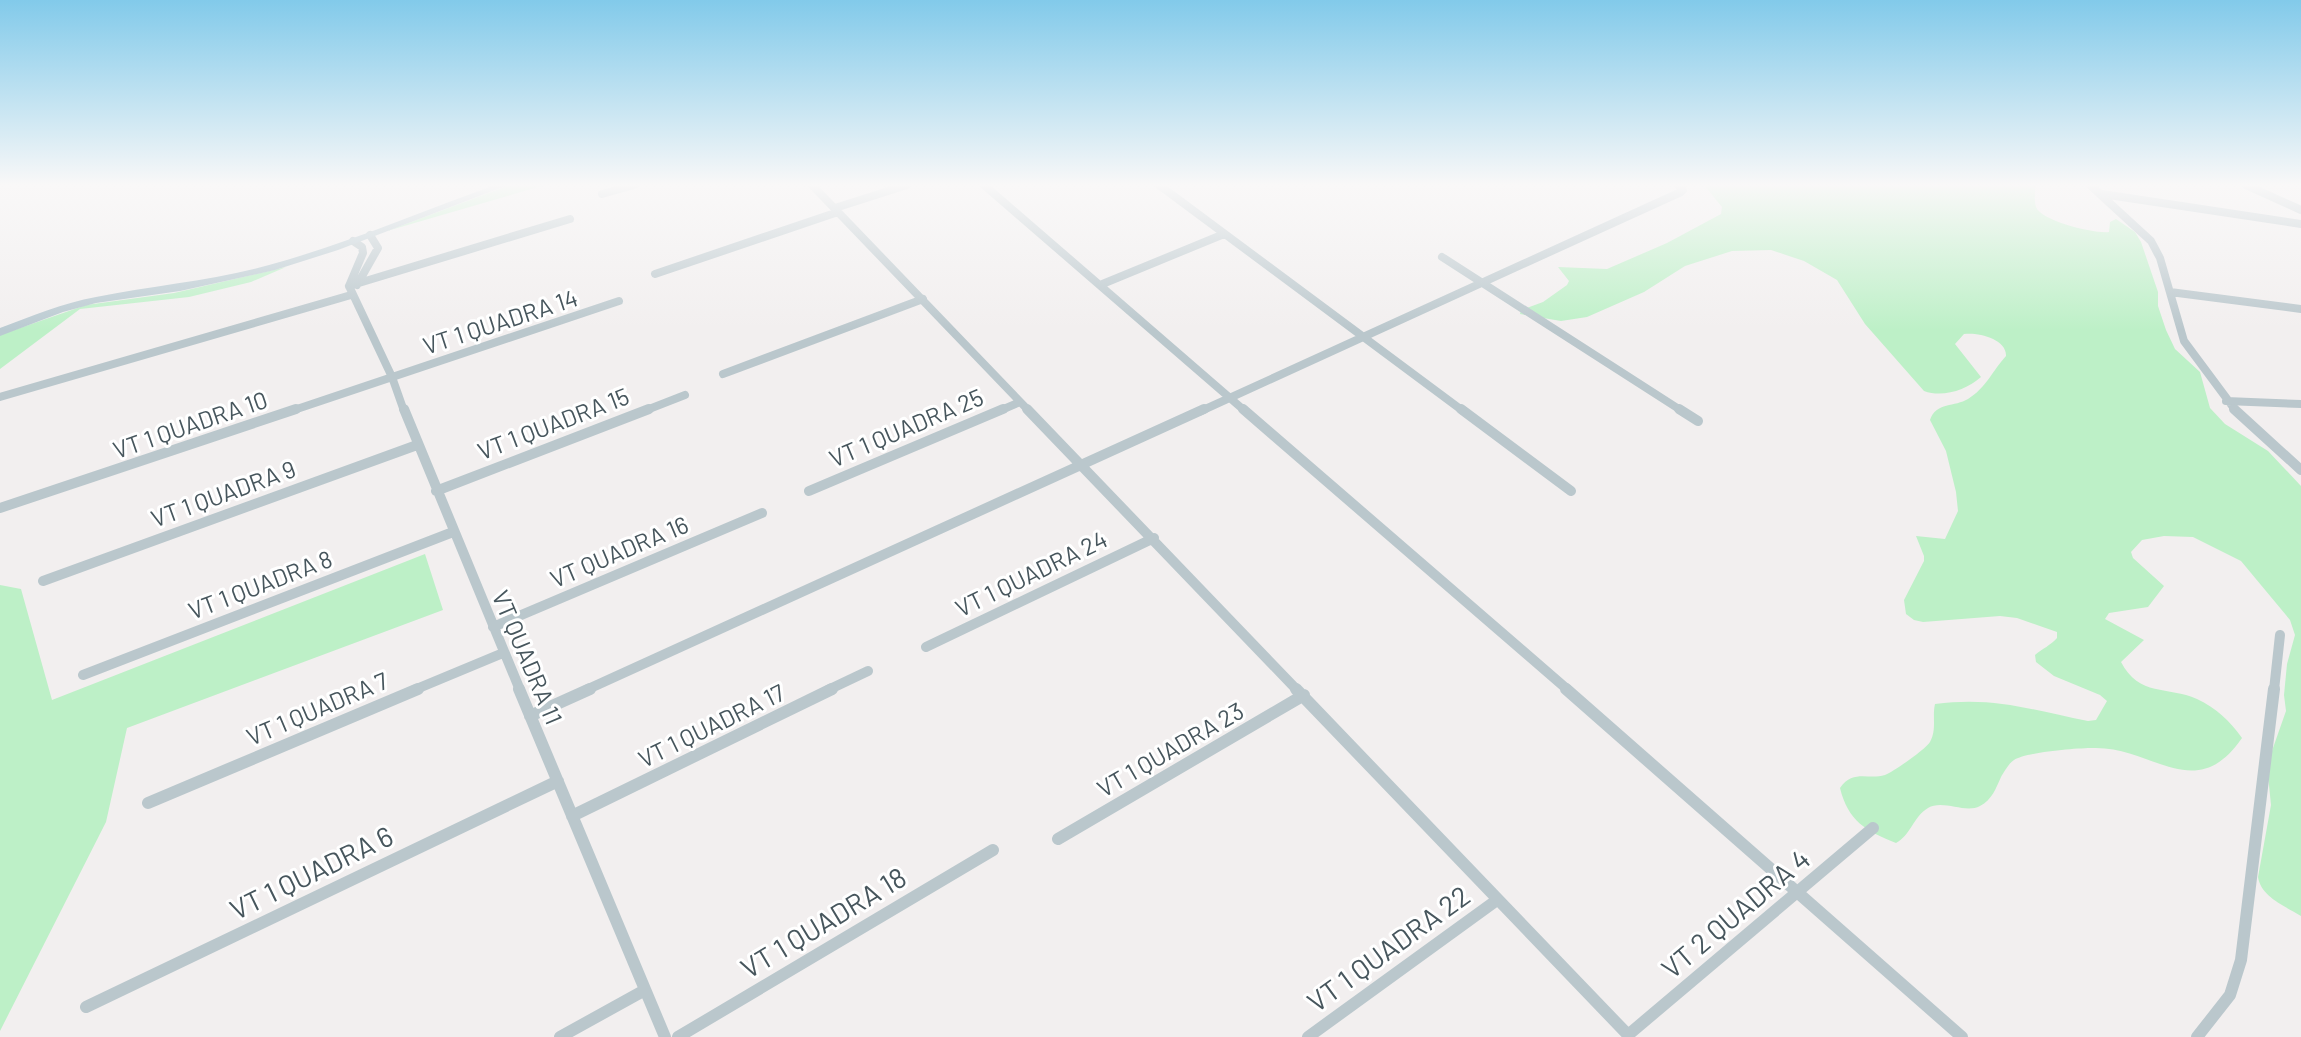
<svg xmlns="http://www.w3.org/2000/svg" width="2301" height="1037" viewBox="0 0 2301 1037" font-family="Barlow,sans-serif">
	<rect width="100%" height="100%" fill="#f2efef"/>
	<path fill="#bdf0c7" d="M510,185H545L387,231Z
		M1704,185H2036C2035,191 2034,201 2036,207C2041,221 2095,234 2109,232L2110,222L2116,219L2135,232L2141,242L2158,292V306L2166,330L2175,349L2200,372L2210,408L2225,424L2268,451L2301,486V916C2285,906 2261,897 2258,877L2271,805L2267,765L2286,711L2284,695L2287,664L2295,635L2290,620L2241,561L2193,537L2164,536L2142,540L2131,552L2133,558L2164,586L2148,607L2109,613L2105,619L2144,640L2121,662C2139,697 2168,686 2197,699C2216,708 2230,721 2242,738C2195,806 2153,746 2093,748C2077,748 2026,752 2014,760C2009,763 2004,772 2001,777C1996,788 1992,800 1980,806C1965,814 1943,799 1928,808C1914,816 1910,836 1896,843C1866,831 1848,821 1840,788C1853,769 1868,780 1885,775C1893,772 1926,749 1930,742C1937,729 1932,717 1935,704C1994,696 2032,710 2088,721L2096,720L2107,701L2100,695L2054,676L2036,662L2035,655C2042,649 2051,645 2057,638V632L2017,618L2000,616L1923,622L1914,620L1906,614L1904,600L1924,561V556L1916,536L1945,539L1958,511L1956,492L1946,451L1930,420C1936,402 1955,407 1968,399C1986,388 1993,370 2006,356C2007,339 1978,332 1964,334L1955,344L1981,377C1966,390 1943,398 1924,391L1865,324L1837,280L1804,261L1771,250L1732,251L1685,266L1644,292L1587,317L1561,321L1520,314L1521,310L1543,302L1567,285L1569,281L1558,267L1607,269L1667,243L1721,214L1722,207Z
		M286,267L251,282L189,297L80,309L0,369V335L86,305L174,293Z
		M425,554L443,610L127,728L106,822L0,1031V585L21,589L52,700Z"/>
	<g fill="none" stroke-linecap="round" stroke-linejoin="round">
		<path stroke="#bac7cc" stroke-width="8" d="M812,185L1029,411
			M984,185L1245,411
			M1159,185L1463,411
			M2090,185L2151,241L2160,258L2184,341L2236,411
			M2246,185L2301,210
			M602,194L634,185
			M2102,194L2301,224
			M835,208L907,185
			M1442,257L1682,411
			M655,274L838,212
			M357,285L378,248L370,235
			M1100,285L1224,234
			M349,286L392,377L404,411
			M349,286L570,219
			M349,286L363,253L362,247L353,241
			M2170,292L2301,309
			M723,374L923,299
			M0,397L351,295
			M2226,401L2301,404
			M291,411L619,301
			M644,411L685,395
			M999,411L1020,402
			M1201,411L1681,192L1683,190L1678,185"/>
		<path stroke="#bac7cc" stroke-width="10" d="M404,409L520,690
			M1027,409L1297,690
			M1243,409L1568,690
			M1461,409L1571,491
			M1679,409L1698,421
			M2234,409L2301,470
			M436,491L649,409
			M809,491L1003,409
			M0,508L296,409
			M43,581L417,445
			M493,627L762,513
			M926,647L1154,538
			M83,675L453,532
			M414,690L503,653
			M586,690L1204,409
			M828,690L868,671
			M2274,690L2280,635"/>
		<path stroke="#bac7cc" stroke-width="12" d="M519,689L665,1037
			M1296,689L1630,1037
			M1566,689L1962,1037
			M530,716L590,689
			M148,803L418,689
			M572,816L832,689
			M1058,839L1304,695
			M86,1007L558,781
			M1628,1035L1873,828
			M560,1037L645,990
			M678,1037L993,850
			M1308,1037L1497,900
			M2197,1037L2230,995L2241,960L2274,689"/>
		<path fill="#bacad1" fill-rule="evenodd" d="M495,185H508L338,250L275,270L180,291L96,303L63,312L0,336V328C32,316 63,303 96,297C154,285 212,281 269,265C346,244 420,212 495,185Z"/>
	</g>
	<linearGradient id="sky" x2="0" y2="1"><stop stop-color="#82caea"/><stop offset="0.56" stop-color="#f9f8f8"/><stop offset="1" stop-color="#f9f8f8" stop-opacity="0"/></linearGradient>
	<rect width="2301" height="330" fill="url(#sky)"/>
	<g text-anchor="middle" dominant-baseline="central" stroke-width="6" stroke-linejoin="round" paint-order="stroke">
		<g font-size="24" fill="#47565d" stroke="#fff">
			<text transform="translate(500 321) rotate(-18)">VT 1 QUADRA 14</text>
			<text transform="translate(553 423) rotate(-21)">VT 1 QUADRA 15</text>
			<text transform="translate(190 424) rotate(-19)">VT 1 QUADRA 10</text>
			<text transform="translate(906 427) rotate(-23)">VT 1 QUADRA 25</text>
			<text transform="translate(223 493) rotate(-20)">VT 1 QUADRA 9</text>
			<text transform="translate(619 551) rotate(-23)">VT QUADRA 16</text>
			<text transform="translate(1031 573) rotate(-26)">VT 1 QUADRA 24</text>
			<text transform="translate(260 584) rotate(-21)">VT 1 QUADRA 8</text>
			<text transform="translate(528 657) rotate(67)">VT QUADRA 11</text>
			<text transform="translate(317 708) rotate(-23)">VT 1 QUADRA 7</text>
			<text transform="translate(711 725) rotate(-26)">VT 1 QUADRA 17</text>
			<text transform="translate(1170 749) rotate(-30)">VT 1 QUADRA 23</text>
		</g>
		<g font-size="28" fill="#47565d" stroke="#fff">
			<text transform="translate(311 872) rotate(-26)">VT 1 QUADRA 6</text>
			<text transform="translate(1735 913) rotate(-40)">VT 2 QUADRA 4</text>
			<text transform="translate(823 922) rotate(-31)">VT 1 QUADRA 18</text>
			<text transform="translate(1388 948) rotate(-36)">VT 1 QUADRA 22</text>
		</g>
	</g>
</svg>
